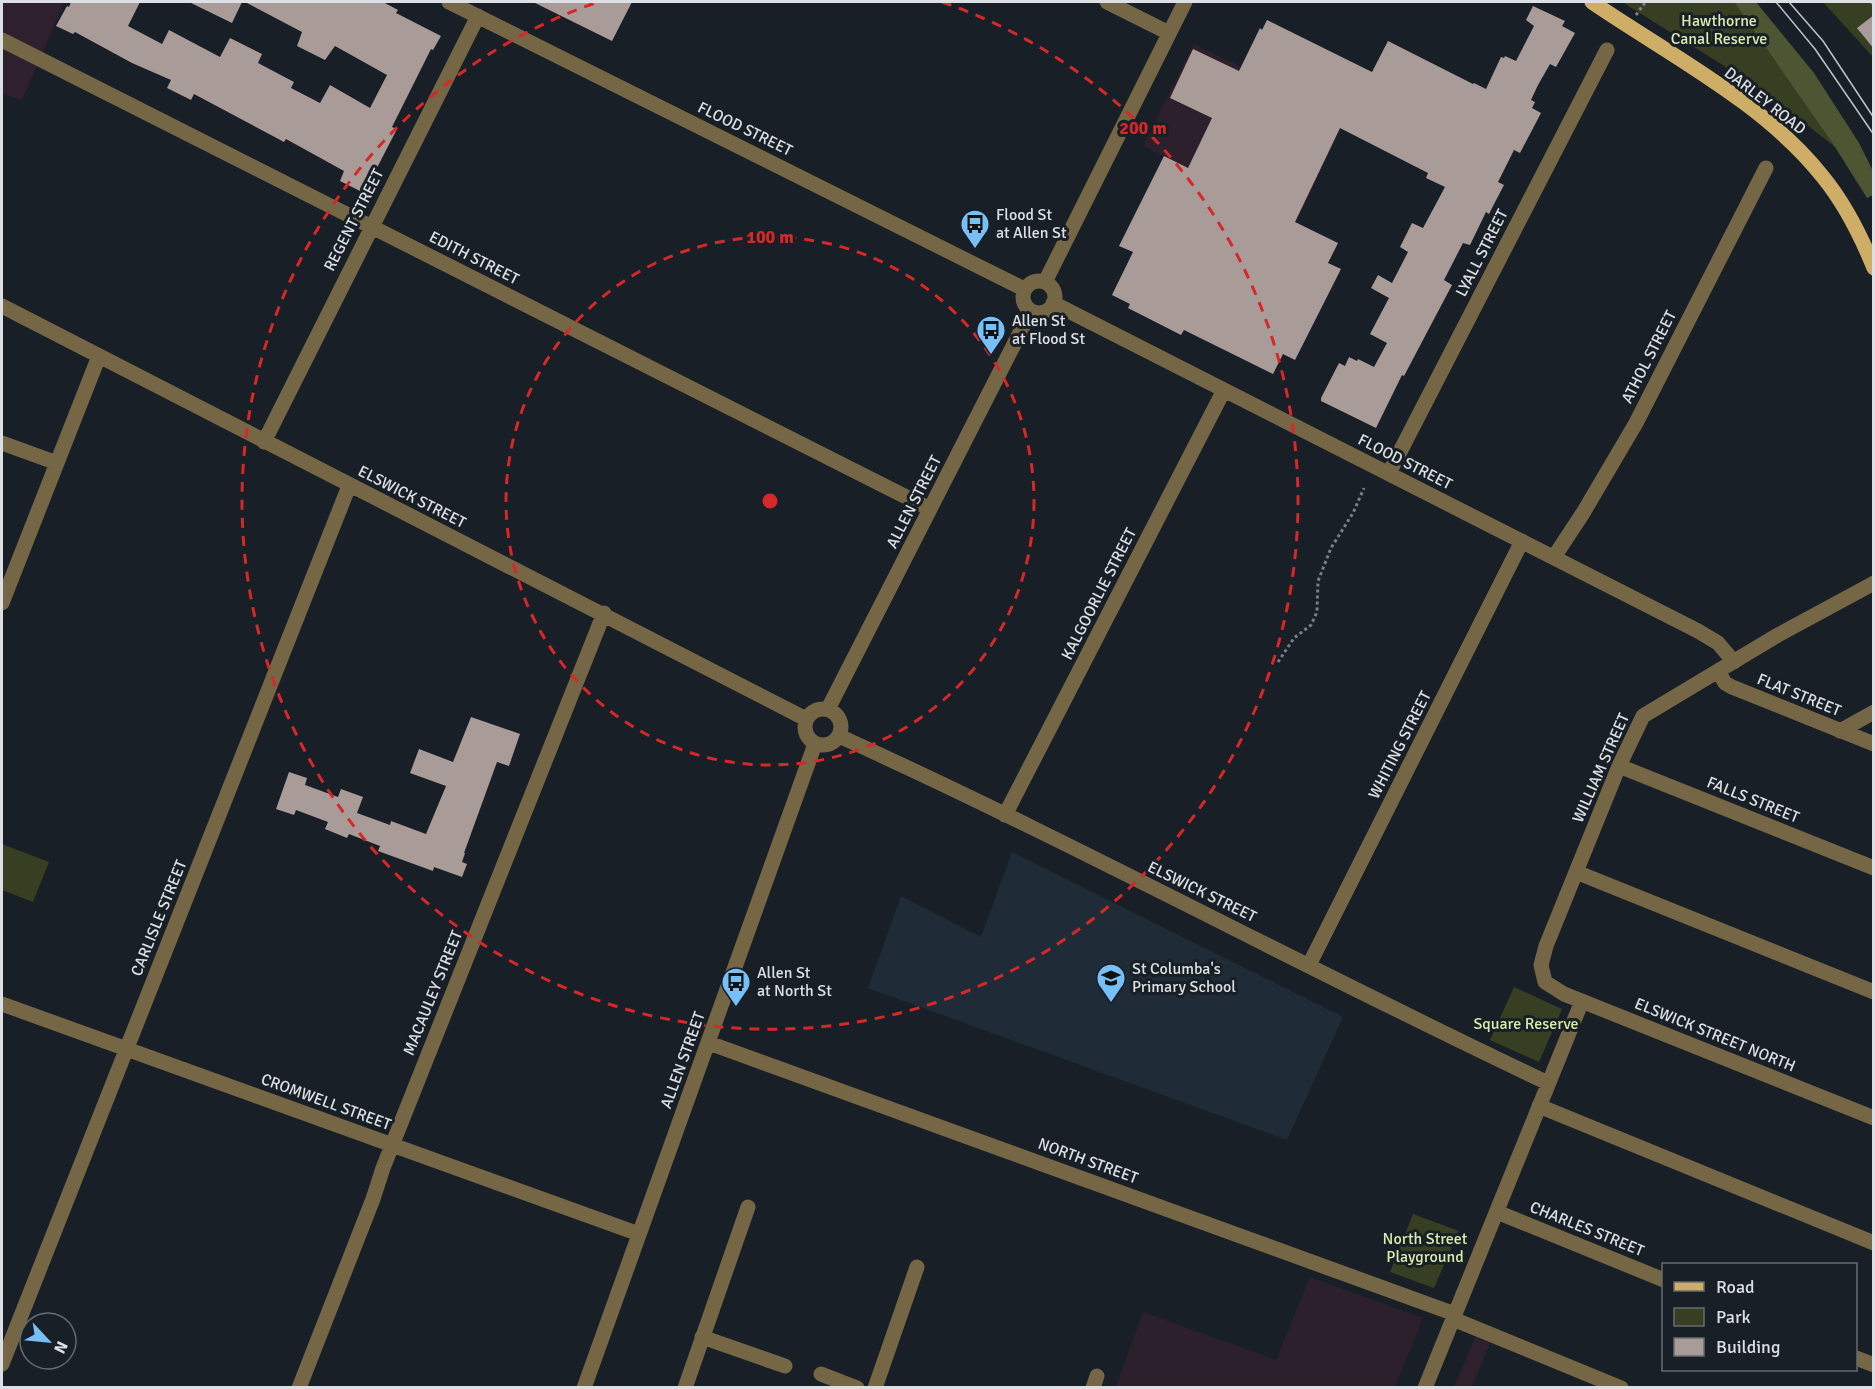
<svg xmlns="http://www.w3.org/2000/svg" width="1875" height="1389" viewBox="0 0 1875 1389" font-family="Signika,sans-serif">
	<rect width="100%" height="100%" fill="#181f26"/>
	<path fill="#2e202c" d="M2,2H64L22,101L2,93Z
		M1475,1337L1490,1343L1472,1387H1454Z"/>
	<path fill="#2d202d" d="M1194,44L1346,118L1296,222L1143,146Z
		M1310,1277L1423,1318L1395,1387H1116L1143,1312L1276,1360Z"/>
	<path fill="#1f2b36" d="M1012,852L1343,1017L1287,1140L868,988L901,896L981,937Z"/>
	<path fill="#363f22" d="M1622,2H1734L1835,147L1761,89Z
		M1823,2H1873V57Z
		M2,844L49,862L33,902L2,890Z
		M1514,987L1562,1009L1539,1062L1490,1040Z
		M1413,1214L1459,1231L1434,1288L1390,1272Z"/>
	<path fill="#4c5633" d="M1734,2H1756L1814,73L1859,143L1873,171V195L1867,198L1835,147Z"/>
	<path fill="#a99c98" d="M71,2H140L128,26L162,44L169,30L220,57L230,38L262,54L258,63L294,82L291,88L320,103L330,85L370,108L387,75L335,46L325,60L297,46L302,32L245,2H383L398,10L396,13L441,36L433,50L431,49L392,127L397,129L364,193L340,181L344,171L286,139L284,142L194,94L191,100L167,88L171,80L132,63L75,32L73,34L56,26L67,6L69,7Z
		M189,2H242L232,23Z
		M533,2H632L612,41Z
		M1533,6L1565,21L1562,26L1575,33L1556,67L1550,64L1538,85L1531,100L1535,102L1532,108L1541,113L1520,153L1514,150L1498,182L1504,185L1492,208L1489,214L1486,212L1470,245L1463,243L1444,280L1452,285L1404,376L1402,375L1376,428L1321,401V398L1339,363L1345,366L1349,357L1357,361L1358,359L1374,367L1387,343L1370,334L1389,298L1371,288L1378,275L1392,283L1408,252L1400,247L1412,223L1423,228L1445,187L1426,178L1428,173L1340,128L1295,222L1338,243L1328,263L1341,269L1295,360L1283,354L1273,374L1184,330L1181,335L1128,308L1130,304L1112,295L1133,252L1119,246L1164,156L1188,168L1212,118L1170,98L1193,49L1239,71L1260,28L1262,30L1267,20L1372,72L1388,41L1473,84L1474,83L1486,89L1501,57L1504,58L1505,56L1516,61L1534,26L1526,20Z
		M1874,15V49L1857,28Z
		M471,717L520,734L509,766L497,762L464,853H465L462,862L467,864L462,877L434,867L433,871L378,851L380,846L349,834L347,838L325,829L328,822L296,810L294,815L276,809L289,772L307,778L305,785L338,797L341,789L363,797L357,813L390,825L391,821L426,834L446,786L410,773L419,749L453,762Z"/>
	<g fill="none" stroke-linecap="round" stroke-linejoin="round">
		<path stroke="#7b8086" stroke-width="3" stroke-dasharray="3 3" stroke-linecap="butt" d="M1871,2L1874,4
			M1636,15L1644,4L1641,2
			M1278,662L1294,638L1311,625L1317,612L1318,581L1331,548L1353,513L1364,488"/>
		<path stroke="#756645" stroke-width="15" d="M449,2L1024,289
			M1107,2L1169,33
			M2,40L930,509
			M1023 297a16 16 0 1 1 32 0a16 16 0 1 1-32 0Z
			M1045,282L1185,2
			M1053,303L1698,631L1718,643L1734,662
			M2,306L806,719
			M264,442L478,16
			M2,443L57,463
			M1389,473L1607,50
			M1554,557L1583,513L1636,423L1766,168
			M1874,583L1778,635L1643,716L1619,766L1546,946L1541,965L1545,982L1564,994L1874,1118
			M2,603L99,356
			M1718,671L1725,683L1732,687L1874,744
			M805 727a18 18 0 1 1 36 0a18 18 0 1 1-36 0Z
			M828,709L1031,311
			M1840,731L1874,712
			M839,736C1079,845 1310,971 1548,1083
			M1619,766L1874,868
			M1005,815L1224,390
			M1576,872L1874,992
			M1309,965L1522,541
			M2,1004L639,1234
			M709,1043L1455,1314
			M1539,1106L1874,1243
			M1497,1212L1664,1280
			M1453,1319L1621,1388
			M702,1337L785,1366
			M1856,1358L1874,1365
			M2,1364L349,486
			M821,1374L857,1388
			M299,1388L373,1199L383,1168L604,613
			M584,1388L815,744
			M685,1388L748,1207
			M875,1388L917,1267
			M1093,1388L1097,1376
			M1425,1388L1582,1001"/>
		<path stroke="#ceae67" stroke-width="15" d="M1592,2C1668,54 1766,104 1823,177C1845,204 1861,236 1874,268"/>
		<path stroke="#bec3c8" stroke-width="1.5" d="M1776,2L1815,49L1874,135
			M1789,2L1823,41L1874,118"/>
	</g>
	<g fill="none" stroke="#d62828" stroke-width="3" stroke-dasharray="10 8">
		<circle cx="770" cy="501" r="264"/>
		<path d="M942 2A528 528 0 1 1 598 2"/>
	</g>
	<defs>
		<g id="bus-pin" transform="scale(1.5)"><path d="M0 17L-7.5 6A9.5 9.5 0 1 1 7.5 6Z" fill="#77c0f7" stroke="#181f26"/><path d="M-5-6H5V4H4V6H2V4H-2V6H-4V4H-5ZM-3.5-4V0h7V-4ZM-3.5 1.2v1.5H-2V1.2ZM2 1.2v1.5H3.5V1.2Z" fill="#111"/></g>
		<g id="school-pin" transform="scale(1.5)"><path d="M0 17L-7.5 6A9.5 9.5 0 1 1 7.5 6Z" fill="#77c0f7" stroke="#181f26"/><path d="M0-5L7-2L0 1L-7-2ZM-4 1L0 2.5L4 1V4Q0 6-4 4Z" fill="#111"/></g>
	</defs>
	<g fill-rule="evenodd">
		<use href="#bus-pin" x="975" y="224"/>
		<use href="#bus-pin" x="991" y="330"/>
		<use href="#school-pin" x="1111" y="978"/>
		<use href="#bus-pin" x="736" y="982"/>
	</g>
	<g text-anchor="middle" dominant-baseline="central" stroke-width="6" stroke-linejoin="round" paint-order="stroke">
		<g font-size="16" fill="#d8ecac" stroke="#181f26">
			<text x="1719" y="21">Hawthorne<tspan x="1719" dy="18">Canal Reserve</tspan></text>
			<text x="1526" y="1024">Square Reserve</text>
			<text x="1425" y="1239">North Street<tspan x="1425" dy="18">Playground</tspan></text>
		</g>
		<g font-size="16" fill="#dce0e5" stroke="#181f26">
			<text transform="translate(1765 101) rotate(38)">DARLEY ROAD</text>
			<text transform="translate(745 129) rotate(26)">FLOOD STREET</text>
			<text transform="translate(354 220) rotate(-63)">REGENT STREET</text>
			<text transform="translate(1482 253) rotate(-63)">LYALL STREET</text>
			<text transform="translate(474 258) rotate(27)">EDITH STREET</text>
			<text transform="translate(1649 357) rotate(-63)">ATHOL STREET</text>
			<text transform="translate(1405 462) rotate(27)">FLOOD STREET</text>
			<text transform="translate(412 497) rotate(27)">ELSWICK STREET</text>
			<text transform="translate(914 502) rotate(-63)">ALLEN STREET</text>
			<text transform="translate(1099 594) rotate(-63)">KALGOORLIE STREET</text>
			<text transform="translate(1799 695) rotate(22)">FLAT STREET</text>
			<text transform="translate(1400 745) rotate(-63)">WHITING STREET</text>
			<text transform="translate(1601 768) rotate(-66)">WILLIAM STREET</text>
			<text transform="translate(1753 800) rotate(22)">FALLS STREET</text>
			<text transform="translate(1202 892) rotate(26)">ELSWICK STREET</text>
			<text transform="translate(159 918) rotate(-68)">CARLISLE STREET</text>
			<text transform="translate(433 993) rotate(-68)">MACAULEY STREET</text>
			<text transform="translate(1715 1035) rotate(22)">ELSWICK STREET NORTH</text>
			<text transform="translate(683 1060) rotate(-70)">ALLEN STREET</text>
			<text transform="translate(326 1102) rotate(20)">CROMWELL STREET</text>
			<text transform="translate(1088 1161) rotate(20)">NORTH STREET</text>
			<text transform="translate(1587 1229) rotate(22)">CHARLES STREET</text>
		</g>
		<g font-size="16" fill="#dce0e5" stroke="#181f26" text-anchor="start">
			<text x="996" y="215">Flood St<tspan x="996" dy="18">at Allen St</tspan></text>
			<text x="1012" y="321">Allen St<tspan x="1012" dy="18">at Flood St</tspan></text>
			<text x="1132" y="969">St Columba's<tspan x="1132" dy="18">Primary School</tspan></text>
			<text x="757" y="973">Allen St<tspan x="757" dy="18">at North St</tspan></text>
		</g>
	</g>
	<circle cx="770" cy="501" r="9" fill="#d62828" stroke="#181f26" stroke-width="3"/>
	<g font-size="18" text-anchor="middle" font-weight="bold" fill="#d62828" stroke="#181f26" stroke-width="6" stroke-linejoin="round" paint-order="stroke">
		<text x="1143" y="134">200 m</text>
		<text x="770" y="243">100 m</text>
	</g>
	<rect width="1875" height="1389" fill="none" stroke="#dce0e5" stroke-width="6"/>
	<rect x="1662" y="1263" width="195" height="108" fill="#181f26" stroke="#666c72" stroke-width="1.5"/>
	<rect x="1674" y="1282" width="30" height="9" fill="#ceae67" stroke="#666c72" stroke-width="1.5"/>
	<text x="1716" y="1293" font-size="18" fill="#dce0e5">Road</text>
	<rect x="1674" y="1308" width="30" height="18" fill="#363f22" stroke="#666c72" stroke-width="1.5"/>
	<text x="1716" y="1323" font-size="18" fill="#dce0e5">Park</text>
	<rect x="1674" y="1338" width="30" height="18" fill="#a99c98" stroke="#666c72" stroke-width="1.5"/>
	<text x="1716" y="1353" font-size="18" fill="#dce0e5">Building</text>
	<g transform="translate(48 1341) rotate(116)"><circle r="28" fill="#181f26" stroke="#666c72" stroke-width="1.5"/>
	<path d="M0-4.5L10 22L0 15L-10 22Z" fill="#77c0f7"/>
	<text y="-9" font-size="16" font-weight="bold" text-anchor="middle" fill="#dce0e5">N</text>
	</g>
</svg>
